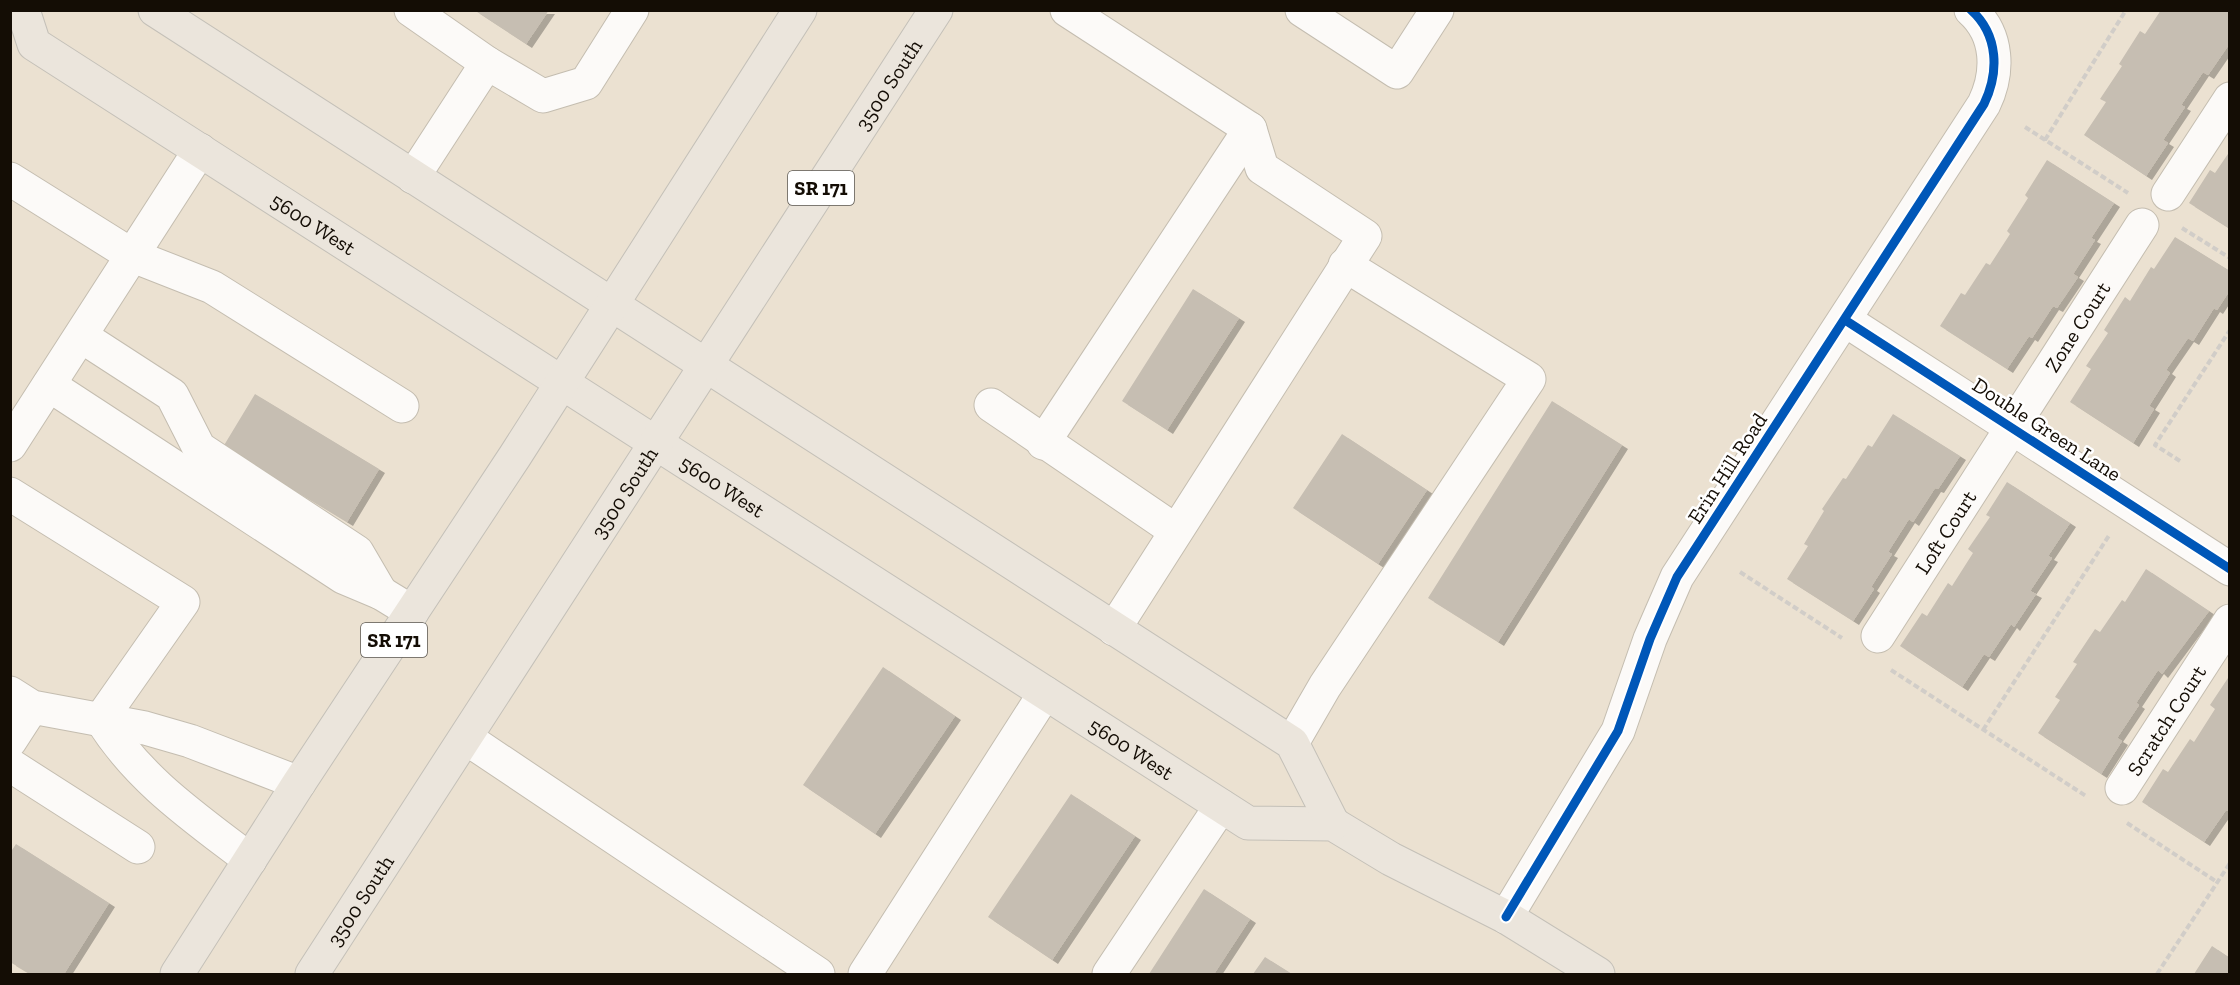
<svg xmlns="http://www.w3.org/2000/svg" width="2240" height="985" viewBox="0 0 2240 985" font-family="'Zilla Slab',serif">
	<defs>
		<filter id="shadow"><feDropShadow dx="6" dy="4" stdDeviation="0" flood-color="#0004"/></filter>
	</defs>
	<rect width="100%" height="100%" fill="#ebe1d1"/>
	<path fill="#c6beb2" filter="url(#shadow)" d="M474,10H549L526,44Z
		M2161,10H2230V43L2208,75L2203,72L2181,105L2185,107L2163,140L2168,143L2146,176L2084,135L2106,102L2100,99L2122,66L2119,64L2140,31L2145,34Z
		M2230,151V229L2189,203L2210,170L2215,173Z
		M2047,160L2114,203L2091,238L2095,240L2073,274L2078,277L2057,308L2053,306L2032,338L2029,336L2007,369L1940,326L1961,293L1965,295L1986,263L1990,265L2010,234L2007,231L2028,198L2025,195Z
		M2175,237L2230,271V290L2217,310L2214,308L2193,341L2188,338L2166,370L2170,373L2149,406L2154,409L2133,443L2070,402L2091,369L2086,366L2108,333L2104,330L2125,297L2130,301L2151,267L2154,269Z
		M1193,289L1239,318L1167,430L1122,401Z
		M255,394L379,469L347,522L223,447Z
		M1552,401L1622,445L1498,642L1428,598Z
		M1893,414L1960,456L1938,489L1935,488L1913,522L1909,519L1888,552L1892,554L1871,587L1874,589L1853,621L1787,579L1808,546L1804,544L1824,511L1822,509L1843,478L1846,479L1868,445L1872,447Z
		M1342,434L1427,490L1378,564L1293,508Z
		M2007,482L2070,523L2048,556L2052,558L2030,591L2036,594L2014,627L2011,624L1989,657L1984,654L1962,687L1900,646L1922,613L1927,616L1948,583L1952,586L1973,553L1968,549L1990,517L1986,515Z
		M2146,569L2209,611L2162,674L2158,670L2136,703L2139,705L2117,738L2122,741L2101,774L2038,733L2060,700L2055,697L2077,664L2073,662L2095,629L2100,632L2122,600L2125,602Z
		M883,667L955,716L875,834L803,785Z
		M2230,675V812L2226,810L2204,842L2142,802L2163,769L2168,772L2190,739L2194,742L2215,709L2210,705Z
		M1071,794L1135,836L1052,960L988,917Z
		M16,844L109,903L64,974H30L10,962V853Z
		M1204,889L1250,919L1214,974H1149Z
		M2212,946L2230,958V974H2194Z
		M1265,957L1292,974H1253Z"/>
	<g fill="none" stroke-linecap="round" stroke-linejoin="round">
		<g stroke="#c4bdb0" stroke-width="35">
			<g id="minor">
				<path d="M411,10L487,63L413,177"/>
				<path d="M1067,10L1250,129L1262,168L1365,236L1114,629"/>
				<path d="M1302,10L1397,72L1437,10"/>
				<path d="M487,63L543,96L586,83L632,10"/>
				<path d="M10,179L133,256L212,287L402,406"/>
				<path d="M2168,194L2230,99"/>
				<path d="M1845,320L2230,569"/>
				<path d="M81,336L172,395L199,448L357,552L381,593"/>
				<path d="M49,385L343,577L381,593L412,612"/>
				<path d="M991,405L1176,531"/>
				<path d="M1043,443L1250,129"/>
				<path d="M10,445L200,150"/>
				<path d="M10,494L183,602L101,719"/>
				<path id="s1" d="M1878,636L2142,225"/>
				<path d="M10,693L32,707L145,728L190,741L299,783"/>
				<path d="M101,719C139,780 194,817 250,860"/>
				<path d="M466,738L818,974"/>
				<path d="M10,741L32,707"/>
				<path d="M1292,743L1325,686L1529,379L1345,265"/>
				<path d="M10,765L138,847"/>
				<path id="s2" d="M2122,788L2230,621"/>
				<path d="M1506,917L1618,731L1650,639L1677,577L1984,104C1999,73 1999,35 1971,10"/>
				<path d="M865,974L1045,693"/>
				<path d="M1109,974L1221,806"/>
			</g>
		</g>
		<g stroke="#c4c0b8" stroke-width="35">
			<g id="major">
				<path id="s3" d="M23,10L34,44L1248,823L1333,824L1391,859L1506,917L1598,974"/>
				<path d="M155,10L1292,743L1333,824"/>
				<path d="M177,974L299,783L515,456L800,10"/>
				<path id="s4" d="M312,974L936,10"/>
			</g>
		</g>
		<path stroke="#d1cdc8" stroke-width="4" stroke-dasharray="6 3" stroke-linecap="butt" d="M2025,127L2128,193
			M2045,140L2126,10
			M2182,228L2230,258
			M2180,461L2155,445L2230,330
			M1740,572L1842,638
			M1891,670L2086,796
			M1983,730L2110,534
			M2127,823L2217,882
			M2157,974L2230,863"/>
		<use href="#minor" stroke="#fcfaf8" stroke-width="33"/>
		<use href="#major" stroke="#ebe5dc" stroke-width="33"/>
		<g stroke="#fff" stroke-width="13">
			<path id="cycleway" d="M1845,320L2230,569
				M1506,917L1618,731L1650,639L1677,577L1984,104C1999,73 1999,35 1971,10"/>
		</g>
		<use href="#cycleway" stroke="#0057b8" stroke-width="9"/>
	</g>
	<g text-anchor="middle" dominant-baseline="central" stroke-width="5" stroke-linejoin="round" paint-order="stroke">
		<g fill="#fff" stroke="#5a5650" stroke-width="1.5">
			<rect x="788" y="171" width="66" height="34" rx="4.5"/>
			<rect x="361" y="623" width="66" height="34" rx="4.5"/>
		</g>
		<g font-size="20" font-weight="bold" fill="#140d05">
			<text x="821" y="188">SR 171</text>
			<text x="394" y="640">SR 171</text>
		</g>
		<g font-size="21" fill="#140d05" stroke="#fff">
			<text stroke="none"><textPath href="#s4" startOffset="1060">3500 South</textPath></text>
			<text stroke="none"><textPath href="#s3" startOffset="368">5600 West</textPath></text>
			<text stroke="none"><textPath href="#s1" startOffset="368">Zone Court</textPath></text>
			<text transform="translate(2047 429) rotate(33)">Double Green Lane</text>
			<text transform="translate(1727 468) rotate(-57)">Erin Hill Road</text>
			<text stroke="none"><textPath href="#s3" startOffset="854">5600 West</textPath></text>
			<text stroke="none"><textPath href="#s4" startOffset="574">3500 South</textPath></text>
			<text stroke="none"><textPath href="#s1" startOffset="124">Loft Court</textPath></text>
			<text stroke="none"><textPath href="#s2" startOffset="81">Scratch Court</textPath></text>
			<text stroke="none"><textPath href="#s3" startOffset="1340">5600 West</textPath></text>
			<text stroke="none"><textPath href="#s4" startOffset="88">3500 South</textPath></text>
		</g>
	</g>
	<rect width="2240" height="985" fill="none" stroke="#140d05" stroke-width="24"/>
</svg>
